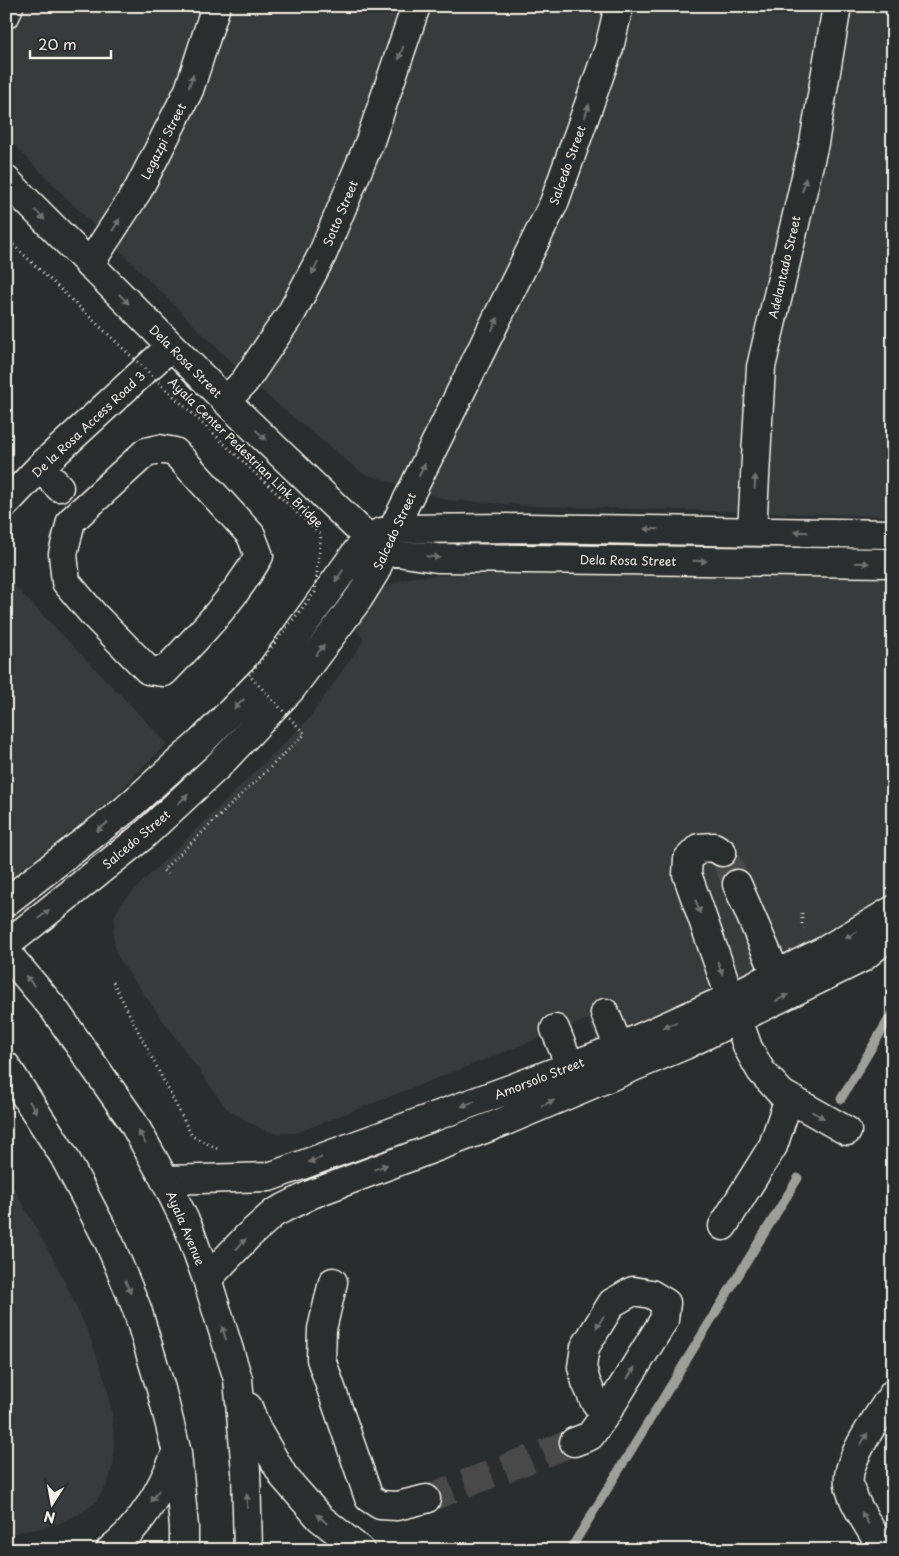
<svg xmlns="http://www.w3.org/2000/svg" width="899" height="1556" viewBox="0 0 899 1556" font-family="'Playpen Sans',sans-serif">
	<rect width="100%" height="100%" fill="#2a2d2e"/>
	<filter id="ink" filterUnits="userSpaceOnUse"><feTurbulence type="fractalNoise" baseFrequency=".02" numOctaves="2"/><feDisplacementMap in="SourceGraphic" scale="10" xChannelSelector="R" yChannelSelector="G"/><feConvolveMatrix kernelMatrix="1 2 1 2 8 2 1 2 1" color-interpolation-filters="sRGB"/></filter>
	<g filter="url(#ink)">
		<path fill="#373a3a" d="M6,6H893V516L533,506L447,500L362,473L254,385L6,137Z
			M492,564L893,571V889L888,896L838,940L704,1000L596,1040L589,1019L296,1133H272L246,1121L227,1109L123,965L116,953L113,936L115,915L122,902L308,720L364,640L351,623L380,590L401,580L412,577L491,573Z
			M6,577L167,743L109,802L6,881Z
			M6,1174L57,1266L88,1332L107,1386L112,1416L114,1444L113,1465L107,1485L95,1503L79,1514L58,1524L38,1529L6,1534Z"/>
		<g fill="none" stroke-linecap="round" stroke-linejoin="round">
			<path stroke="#9f9f9a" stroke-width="9" d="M841,1099L893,1012
				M570,1550L798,1178"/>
			<path stroke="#484a4a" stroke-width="28" stroke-dasharray="28 14" stroke-linecap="butt" d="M722,852L737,884
				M426,1499L574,1442"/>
			<g stroke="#f4f1e8" stroke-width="31">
				<path id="minor" d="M6,14L9,6
					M6,180L226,401L368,538L384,550L437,558L893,563
					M89,265L138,190L189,90L216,6
					M226,401L245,381L292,312L322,255L370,141L416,6
					M159,449L175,452L251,535L259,556C234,599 199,636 164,672L148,670L93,614L66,582L63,554L71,521L146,452Z
					M40,467L59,487
					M6,503L40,467L171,346
					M752,531L761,367L814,143L837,6
					M722,852L714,847L699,848L688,859L687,874L748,1048L761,1071L782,1094L847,1131
					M737,884L776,974
					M6,902L125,810L202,741L268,674L360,547L368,538L379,533L393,529L528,528L893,534
					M6,945L143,836L217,767L291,689L359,598L375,572L393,529L554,203L609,48L619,6
					M605,1013L626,1065
					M555,1029L570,1066
					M165,1180L269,1177L513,1088L620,1047L718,1003L824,951L893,910
					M723,1226L773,1146L789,1098
					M207,1279L248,1236L274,1213L312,1194L503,1122L685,1045L862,958L893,932
					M333,1282L322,1329L321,1359L369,1498L380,1505L397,1506L426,1499
					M574,1442L590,1436L605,1415L664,1320L666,1303L651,1294L633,1291L612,1303L585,1347L582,1367L586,1382L594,1400L605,1415
					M883,1550C873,1532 852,1503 849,1484C845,1460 880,1414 893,1394"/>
			</g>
			<g stroke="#f4f1e8" stroke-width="31">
				<path id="major" d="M6,952L54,1009L131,1119L165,1180L189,1229L207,1279L238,1379L246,1471L248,1550
					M6,1066L64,1156L109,1242L137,1309L161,1389L177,1453L184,1527V1550
					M248,1407L257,1430L284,1477L320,1518L360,1550
					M110,1550C142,1525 161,1490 176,1454"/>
			</g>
			<path stroke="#f4f1e8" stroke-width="3" stroke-dasharray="1 4" stroke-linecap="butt" d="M802,913V930
				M113,982L192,1136L220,1150"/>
			<use href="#minor" stroke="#2a2d2e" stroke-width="28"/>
			<use href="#major" stroke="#2a2d2e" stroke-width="28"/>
			<path stroke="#f4f1e8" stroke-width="3" stroke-dasharray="1 4" stroke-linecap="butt" d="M6,238L321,535L315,592L249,675L305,734L163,870L169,876"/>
		</g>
		<defs><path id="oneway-solid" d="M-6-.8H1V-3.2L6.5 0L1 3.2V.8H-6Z" transform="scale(1.25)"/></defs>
		<g fill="#71726f">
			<use href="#oneway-solid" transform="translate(401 53) rotate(109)"/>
			<use href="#oneway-solid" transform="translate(191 81) rotate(-72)"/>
			<use href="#oneway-solid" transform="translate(587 111) rotate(-71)"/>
			<use href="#oneway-solid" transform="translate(804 185) rotate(-76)"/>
			<use href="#oneway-solid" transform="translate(40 215) rotate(46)"/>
			<use href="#oneway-solid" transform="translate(116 225) rotate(-58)"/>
			<use href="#oneway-solid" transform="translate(315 268) rotate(118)"/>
			<use href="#oneway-solid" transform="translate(124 299) rotate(45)"/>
			<use href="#oneway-solid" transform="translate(495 324) rotate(-64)"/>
			<use href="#oneway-solid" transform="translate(261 435) rotate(44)"/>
			<use href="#oneway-solid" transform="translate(422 470) rotate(-64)"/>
			<use href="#oneway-solid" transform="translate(755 482) rotate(-87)"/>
			<use href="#oneway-solid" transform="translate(651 529) rotate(-179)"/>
			<use href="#oneway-solid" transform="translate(801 532) rotate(-179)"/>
			<use href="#oneway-solid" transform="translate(433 557) rotate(5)"/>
			<use href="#oneway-solid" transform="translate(700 561) rotate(1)"/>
			<use href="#oneway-solid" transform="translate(862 563) rotate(1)"/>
			<use href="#oneway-solid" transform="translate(339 576) rotate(124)"/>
			<use href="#oneway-solid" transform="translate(320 650) rotate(-53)"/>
			<use href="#oneway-solid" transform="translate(239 704) rotate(135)"/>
			<use href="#oneway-solid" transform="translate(183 799) rotate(-43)"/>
			<use href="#oneway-solid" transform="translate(102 827) rotate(142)"/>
			<use href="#oneway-solid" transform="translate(698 907) rotate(71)"/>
			<use href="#oneway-solid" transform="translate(44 914) rotate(-39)"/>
			<use href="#oneway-solid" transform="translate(851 935) rotate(150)"/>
			<use href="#oneway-solid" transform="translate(720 968) rotate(70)"/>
			<use href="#oneway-solid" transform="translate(30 981) rotate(-130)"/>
			<use href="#oneway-solid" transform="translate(782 998) rotate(-26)"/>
			<use href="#oneway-solid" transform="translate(670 1025) rotate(156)"/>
			<use href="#oneway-solid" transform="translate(548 1103) rotate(-23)"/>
			<use href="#oneway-solid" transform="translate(468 1104) rotate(160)"/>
			<use href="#oneway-solid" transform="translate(33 1107) rotate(57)"/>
			<use href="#oneway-solid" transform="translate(818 1115) rotate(29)"/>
			<use href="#oneway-solid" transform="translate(142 1137) rotate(-119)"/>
			<use href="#oneway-solid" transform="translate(315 1160) rotate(160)"/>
			<use href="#oneway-solid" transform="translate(381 1167) rotate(-20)"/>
			<use href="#oneway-solid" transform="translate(241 1244) rotate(-47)"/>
			<use href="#oneway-solid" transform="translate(128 1287) rotate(67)"/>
			<use href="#oneway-solid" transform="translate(600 1322) rotate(122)"/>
			<use href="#oneway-solid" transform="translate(224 1333) rotate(-107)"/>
			<use href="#oneway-solid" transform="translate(631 1373) rotate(-58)"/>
			<use href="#oneway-solid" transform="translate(864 1439) rotate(-59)"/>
			<use href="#oneway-solid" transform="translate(155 1496) rotate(123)"/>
			<use href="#oneway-solid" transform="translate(247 1501) rotate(-91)"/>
			<use href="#oneway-solid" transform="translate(865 1518) rotate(-120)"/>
			<use href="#oneway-solid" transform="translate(322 1519) rotate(-138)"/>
		</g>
	</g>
	<g text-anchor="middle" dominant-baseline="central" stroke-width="4" stroke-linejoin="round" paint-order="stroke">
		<g font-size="12" fill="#f4f1e8" stroke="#2a2d2e">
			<text transform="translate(163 141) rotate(-63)">Legazpi Street</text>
			<text transform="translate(567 165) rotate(-70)">Salcedo Street</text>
			<text transform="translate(340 213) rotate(-67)">Sotto Street</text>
			<text transform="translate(784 267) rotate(-77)">Adelantado Street</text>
			<text transform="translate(186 361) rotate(45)">Dela Rosa Street</text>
			<text transform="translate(88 424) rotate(-43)">De la Rosa Access Road 3</text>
			<text transform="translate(246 452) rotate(44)">Ayala Center Pedestrian Link Bridge</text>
			<text transform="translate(394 531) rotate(-65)">Salcedo Street</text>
			<text transform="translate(628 560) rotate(1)">Dela Rosa Street</text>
			<text transform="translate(136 839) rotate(-40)">Salcedo Street</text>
			<text transform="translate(539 1078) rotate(-21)">Amorsolo Street</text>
			<text transform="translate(186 1228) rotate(67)">Ayala Avenue</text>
		</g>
	</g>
	<rect width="899" height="1556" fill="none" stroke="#2a2d2e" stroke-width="25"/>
	<rect x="12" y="12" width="874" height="1531" fill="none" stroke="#f4f1e8" stroke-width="2" filter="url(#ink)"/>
	<g transform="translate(52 1504) rotate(191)" stroke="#2a2d2e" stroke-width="4" paint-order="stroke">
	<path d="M0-4L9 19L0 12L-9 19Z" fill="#f4f1e8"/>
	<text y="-8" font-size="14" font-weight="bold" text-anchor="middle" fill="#f4f1e8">N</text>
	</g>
	<path d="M30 50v8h81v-8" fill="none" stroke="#f4f1e8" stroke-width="2.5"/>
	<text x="38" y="50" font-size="15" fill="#f4f1e8" stroke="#2a2d2e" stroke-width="4" paint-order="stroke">20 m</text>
</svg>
